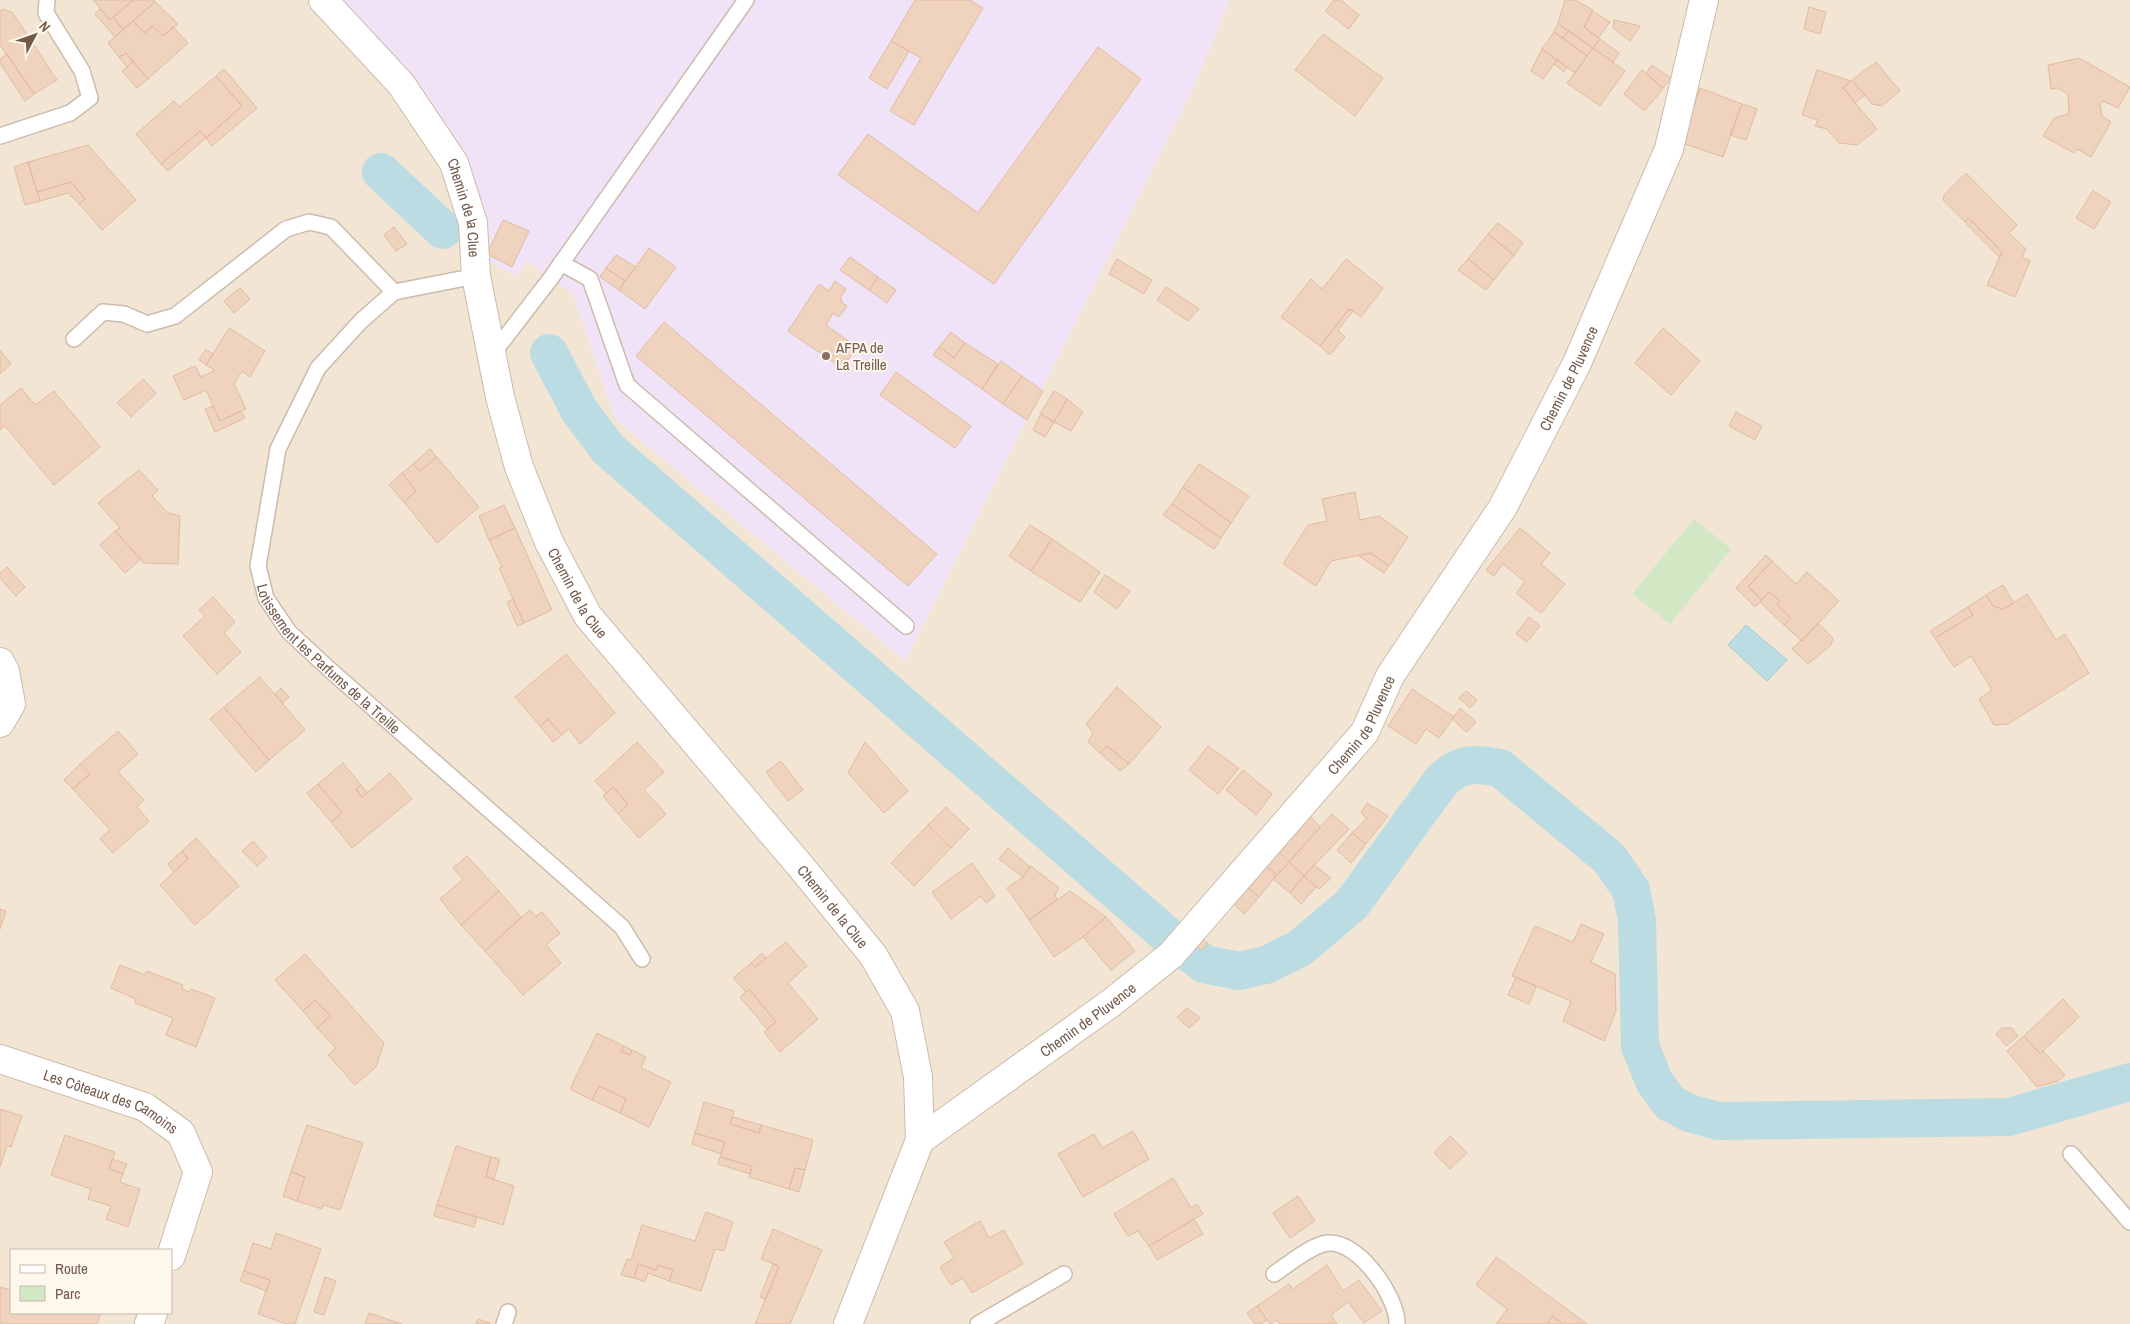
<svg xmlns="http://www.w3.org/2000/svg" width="2130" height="1324" viewBox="0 0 2130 1324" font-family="'Archivo Narrow',sans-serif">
	<rect width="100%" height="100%" fill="#fbf3e5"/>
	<path fill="#f2e5d4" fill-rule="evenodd" d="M0,0H2130V1324H0ZM11,1250H171V1313H11Z"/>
	<path fill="#f0e2f7" d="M337,0H1230L1192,91L905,661L615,419L573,294L527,261L517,277L482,258L484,224Z"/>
	<path fill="#d2e8c5" d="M1694,519L1731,549L1670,624L1632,594Z"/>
	<path fill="#bbdce3" stroke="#a2cbd5" d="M1746,625L1787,660L1767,681L1728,645Z"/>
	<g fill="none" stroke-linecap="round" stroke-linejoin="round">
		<path stroke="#bbdce3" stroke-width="38" d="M381,172L443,230
			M549,353L579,410L608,449L1168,936L1204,964L1239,971L1266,965L1299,949L1352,904L1442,780C1463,762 1474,763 1500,768L1609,858L1631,890L1637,920L1640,1046L1654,1081L1670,1103L1689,1113L1718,1121L2009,1117L2130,1082"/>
	</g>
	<path fill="#efd3be" stroke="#e1bba0" d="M93,0H133L110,20Z
		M133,0H154L155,2L123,29L113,17Z
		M915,0H970L983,8L914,125L890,111L921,58L891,41Z
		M1334,0H1341L1359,15L1349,29L1325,11Z
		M1565,0H1575L1593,10L1584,27L1600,39L1593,48L1558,23Z
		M155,2L178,24L163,36L153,26L144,33L133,21Z
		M1809,7L1826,12L1820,34L1804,29Z
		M2,9L12,12L57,80L34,94L0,45V11Z
		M100,9L110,20L113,17L123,29L115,37L95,14Z
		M1592,11L1610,22L1598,38L1584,27Z
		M1614,20L1640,26L1630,41L1613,28Z
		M133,21L144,33L153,26L163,36L173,27L188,43L148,79L126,53L119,57L108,43Z
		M1558,23L1568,31L1563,38L1554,32Z
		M1568,31L1593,48L1587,56L1563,38Z
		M1554,32L1587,56L1575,73L1542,49Z
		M1323,34L1383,78L1355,116L1295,70Z
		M1600,39L1619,53L1613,62L1593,48Z
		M891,41L909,51L887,89L869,78Z
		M1098,47L1141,79L994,284L838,175L868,134L978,213Z
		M1593,48L1625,71L1600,106L1567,83Z
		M1542,49L1557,60L1543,79L1531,71Z
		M126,53L133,62L127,67L119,57Z
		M7,54L34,94L25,101L0,63V59Z
		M2079,58L2130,87L2118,108L2103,101L2100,105L2102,116L2111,122L2091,157L2077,149L2074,153L2043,136L2054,118L2069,114L2068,94L2057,88L2051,89L2048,65Z
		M1557,60L1567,67L1564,72L1554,64Z
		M133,62L148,79L137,88L122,71Z
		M1876,62L1900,91L1882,106L1872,104L1852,80Z
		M1652,65L1671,78L1663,88L1646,73Z
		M224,69L257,108L212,146L206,138L242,106L216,76Z
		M1642,70L1663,89L1644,111L1624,94Z
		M1817,70L1851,81L1843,88L1877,129L1857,145L1839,143L1827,129L1815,126L1818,120L1802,115Z
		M216,76L242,106L206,138L200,131L161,164L136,134L174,101L179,107Z
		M1852,80L1865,95L1855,103L1843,88Z
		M1700,88L1742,104L1723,157L1682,143Z
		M1742,104L1757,109L1746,140L1730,135Z
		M200,131L206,138L168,171L161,164Z
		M88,145L136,200L102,230L79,204L85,199L71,182L37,192L28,162Z
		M28,162L40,201L25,205L14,167Z
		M1966,173L2017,225L2009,233L2026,249L2022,257L2030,261L2015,297L1987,285L2002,252L1969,218L1965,222L1943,200L1944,195Z
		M71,182L85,199L79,204L68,193L40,201L37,192Z
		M2093,191L2111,202L2094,229L2076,218Z
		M1969,218L2002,252L1999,257L1965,222Z
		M503,220L529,231L512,267L487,254Z
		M1498,223L1523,243L1514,255L1488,234Z
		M394,227L407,244L396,251L384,235Z
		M1488,234L1514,255L1494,280L1468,259Z
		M649,248L676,267L645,309L619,290Z
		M616,255L636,267L625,281L606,268Z
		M850,257L878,277L869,290L840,270Z
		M1117,259L1152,280L1144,294L1109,274Z
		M1346,259L1383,288L1361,317L1349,309L1320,346L1281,317L1311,279L1322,289Z
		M1468,259L1494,280L1486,290L1458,270Z
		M606,268L625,281L619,290L600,277Z
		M878,277L896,290L887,303L869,290Z
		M835,281L846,289L840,298L842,300L841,302L847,306L839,317L833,313L826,325L854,345L855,349L848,360L845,358L839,366L788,331L819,284L829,291Z
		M1166,287L1199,309L1188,321L1157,300Z
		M240,288L250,299L234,313L224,301Z
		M1349,309L1353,311L1338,330L1345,337L1330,355L1320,346Z
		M664,322L937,554L908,586L636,356Z
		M229,328L265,351L250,377L242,371L234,384L246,409L220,421L206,390L184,400L173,376L195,366L201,377L215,370L206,365Z
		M1663,328L1700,361L1671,395L1635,363Z
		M951,332L965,343L954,358L939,347Z
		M965,343L998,364L982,389L933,355L939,347L954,358Z
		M206,349L213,354L206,365L199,360Z
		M0,350L11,364L0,374Z
		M1001,361L1022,376L1003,404L982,389Z
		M896,372L971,426L955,448L880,395Z
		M1022,376L1043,391L1027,420L1003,404Z
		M143,379L156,393L131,417L117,403Z
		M21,388L35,405L54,391L100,447L54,485L5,426L0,430V405Z
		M1054,391L1067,399L1054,422L1040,414Z
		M1067,399L1083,412L1071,431L1054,422Z
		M213,406L220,421L241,411L245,418L215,432L205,409Z
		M1736,412L1762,426L1755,440L1729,426Z
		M1041,414L1054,422L1045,437L1033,430Z
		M430,449L437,457L420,471L413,464Z
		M437,457L479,507L437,543L404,502L416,491L402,473L413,464L420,471Z
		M1199,464L1249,496L1231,523L1183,487Z
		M139,470L158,490L152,496L168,513L180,516L178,564L144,563L115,531L120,528L98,503Z
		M402,473L416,491L404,502L389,485Z
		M1183,487L1231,523L1221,538L1172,504Z
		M1355,492L1360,520L1379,516L1408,537L1389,566L1371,553L1331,561L1316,586L1283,564L1308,525L1327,521L1322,499Z
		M1172,504L1221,538L1214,549L1163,515Z
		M504,505L515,528L489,540L479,516Z
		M1030,525L1052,539L1031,571L1009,556Z
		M515,528L552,610L524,623L499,568L502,567L489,540Z
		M1520,528L1550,553L1541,564L1565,584L1541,613L1516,593L1525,582L1503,564L1494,576L1486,570Z
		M115,531L141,559L125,573L100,545Z
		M1052,539L1100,572L1080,602L1031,571Z
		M1371,553L1389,566L1384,573L1359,556Z
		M1766,555L1772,561L1748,587L1762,600L1755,607L1736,588Z
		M1772,561L1796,584L1807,572L1839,601L1802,641L1784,625L1791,618L1777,605L1780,601L1769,592L1762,600L1748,587Z
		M7,567L25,587L16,596L0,578V573Z
		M1105,575L1130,591L1117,609L1094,592Z
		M2003,585L2014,603L2003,609L1993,606L1986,595Z
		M1769,592L1780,601L1777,605L1791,618L1784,625L1760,602Z
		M2027,594L2056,640L2065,634L2089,673L2008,724L1994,725L1979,699L1992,690L1971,656L1954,667L1935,638L1973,615L1968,607L1986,595L1993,606L2003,609Z
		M213,597L235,622L224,633L241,652L217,674L183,636L205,616L199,610Z
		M513,599L524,623L517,626L507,602Z
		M1968,607L1973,615L1935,638L1930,631Z
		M1529,617L1540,626L1527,642L1516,634Z
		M1818,623L1833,638L1831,645L1808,664L1792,649Z
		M566,654L615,713L580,744L569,729L562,735L548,719L540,726L515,697Z
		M260,677L305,730L269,760L224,707Z
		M1117,687L1161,727L1129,764L1107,746L1100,753L1088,742L1093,733L1086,724Z
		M281,688L289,697L283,703L275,694Z
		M1412,689L1454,717L1439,738L1426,729L1416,744L1388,726Z
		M1466,691L1477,700L1470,708L1459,698Z
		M224,707L269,760L256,772L210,719Z
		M1460,708L1476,722L1467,732L1452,719Z
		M548,719L562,735L553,742L540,726Z
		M118,731L138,754L118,772L144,800L137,807L149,821L113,853L100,839L110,830L73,789L90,774L80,764Z
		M637,742L664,772L644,790L666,814L639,838L618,814L628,804L613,787L606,793L595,781Z
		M865,742L908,791L884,813L848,773Z
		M1107,746L1129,764L1120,771L1100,753Z
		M1208,746L1239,768L1218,794L1189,770Z
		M781,761L803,790L788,801L766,772Z
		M343,763L361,785L356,789L362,797L390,773L412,799L352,848L331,822L342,813L318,784Z
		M80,764L90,774L73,789L64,780Z
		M1243,770L1272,794L1256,815L1226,790Z
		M318,784L342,813L331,822L307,793Z
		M361,785L367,792L362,797L356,789Z
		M613,787L628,804L618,814L603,796Z
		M1367,803L1388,816L1366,844L1352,833L1367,818L1361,813Z
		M946,807L969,829L951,848L928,825Z
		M1308,814L1320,827L1289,862L1274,847Z
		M1332,814L1349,829L1304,876L1289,862Z
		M928,825L951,848L914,886L891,863Z
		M1352,833L1366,844L1351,863L1337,850Z
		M196,838L239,886L195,925L160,885L188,859L182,851Z
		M253,841L267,857L257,866L242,851Z
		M1274,847L1289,862L1277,875L1260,861Z
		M1008,848L1030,867L1023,877L999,859Z
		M182,851L188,859L174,872L168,864Z
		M467,856L499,891L461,925L440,899L463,879L453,868Z
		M1260,861L1277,875L1259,897L1244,884Z
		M1289,862L1304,876L1290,893L1273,879Z
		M972,863L995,896L986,903L981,896L951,919L932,892Z
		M1314,865L1331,878L1319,889L1304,876Z
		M1031,866L1059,888L1055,895L1057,899L1029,920L1007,888L1023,877Z
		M1304,876L1316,887L1301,904L1290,893Z
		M1244,884L1259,897L1244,914L1230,900Z
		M499,891L521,917L485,951L461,925Z
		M1070,891L1106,917L1083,937L1054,957L1029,920Z
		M0,909L6,911L0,929Z
		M530,910L536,916L542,912L560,933L546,945L561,963L523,995L485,951Z
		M1106,917L1135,951L1111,970L1083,937Z
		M1581,924L1604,934L1591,962L1615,974L1616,1011L1604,1041L1563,1021L1571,1001L1512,976L1535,926L1573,942Z
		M1199,936L1208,944L1201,950L1193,943Z
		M786,942L807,966L788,983L818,1019L780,1052L764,1032L776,1022L749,989L746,992L733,978L751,963L755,967Z
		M762,953L766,958L755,967L751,963Z
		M305,954L384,1043L376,1067L355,1085L328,1055L336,1048L317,1028L330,1016L315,1000L303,1011L275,980Z
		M120,965L145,975L147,971L183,985L182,989L189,992L191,989L215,998L196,1047L166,1035L173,1018L135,1003L136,999L111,988Z
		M1516,977L1536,986L1529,1004L1508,995Z
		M749,989L776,1022L767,1029L740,997Z
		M2063,999L2079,1017L2040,1054L2024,1036Z
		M315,1000L330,1016L317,1028L303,1011Z
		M1187,1008L1200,1018L1189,1028L1177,1017Z
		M2002,1028H2012L2018,1036L2006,1046L1996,1034Z
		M597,1033L624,1046L621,1051L630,1055L632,1050L646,1057L641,1068L671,1082L649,1127L620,1113L626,1099L599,1086L592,1100L570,1089Z
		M2024,1036L2040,1054L2043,1051L2065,1075L2058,1081L2037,1087L2007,1051Z
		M624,1046L632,1050L630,1055L621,1051Z
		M599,1086L626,1099L620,1113L592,1100Z
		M704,1102L734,1111L730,1124L759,1133L761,1125L813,1140L805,1170L795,1168L789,1189L749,1177L752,1166L720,1157L725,1142L695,1133Z
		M0,1109L22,1116L11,1147L7,1146L0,1167Z
		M733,1117L761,1125L759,1133L730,1124Z
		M307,1125L363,1143L340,1210L323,1205L322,1209L297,1201L305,1177L291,1172Z
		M1133,1131L1149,1159L1083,1197L1058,1154L1094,1134L1102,1148Z
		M695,1133L725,1142L721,1154L692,1144Z
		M65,1135L115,1152L109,1169L123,1174L120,1182L140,1189L128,1227L106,1219L111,1206L88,1199L91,1189L51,1175Z
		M1450,1136L1467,1153L1450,1169L1434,1153Z
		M456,1146L491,1157L486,1177L514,1186L503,1225L437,1205Z
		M491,1157L500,1159L494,1179L486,1177Z
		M720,1157L752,1166L750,1174L718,1164Z
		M112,1159L127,1164L123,1174L109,1169Z
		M795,1168L805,1170L799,1192L789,1189Z
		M291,1172L305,1177L297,1201L283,1196Z
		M1173,1178L1191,1208L1197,1204L1203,1214L1149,1246L1138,1231L1128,1236L1114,1214Z
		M1298,1196L1315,1221L1290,1238L1273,1213Z
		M437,1205L477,1217L474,1227L434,1216Z
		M706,1212L733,1222L724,1251L715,1249L701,1291L669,1281L673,1270L658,1265L656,1270L638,1264L634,1278L621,1275L627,1259L631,1260L642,1225L695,1241Z
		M1194,1219L1203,1234L1157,1260L1149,1246Z
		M980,1221L989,1238L1004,1230L1023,1264L972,1293L963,1278L951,1285L940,1267L954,1258L944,1242Z
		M773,1229L822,1250L790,1324H755L779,1266L761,1259Z
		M276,1233L321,1249L295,1324H287L258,1314L270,1280L244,1271L253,1243L271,1249Z
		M1496,1257L1587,1324H1563L1552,1316L1547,1324H1496L1507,1309L1476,1285Z
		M638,1264L656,1270L658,1265L673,1270L669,1281L648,1273L645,1282L634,1278Z
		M773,1264L779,1266L766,1299L760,1297Z
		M1327,1265L1343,1291L1359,1280L1382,1311L1364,1323L1348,1302L1331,1315L1337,1324H1280L1277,1320L1270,1324L1257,1306L1289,1284L1293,1289Z
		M244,1271L270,1280L266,1291L240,1281Z
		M325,1277L336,1281L324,1315L314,1312Z
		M0,1287L11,1290V1313H101L97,1324H0Z
		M1257,1306L1267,1320L1261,1324H1255L1247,1313Z
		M369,1313L402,1324H365Z
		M1552,1316L1563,1324H1547Z
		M478,1319L490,1323V1324H476Z"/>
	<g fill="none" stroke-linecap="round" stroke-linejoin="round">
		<g stroke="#ccbbac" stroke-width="18">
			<g id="service">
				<path d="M0,136L70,113L90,98L82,71L46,13L47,0"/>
				<path d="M561,263L590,279L627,385L906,626"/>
				<path id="s1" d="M476,276L394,292L361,321L318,368L278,449L258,566L266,598L289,632L329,669L622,927L642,959"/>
				<path d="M74,339L103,312L124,314L147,324L175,316L286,229L309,222L331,227L394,292"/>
				<path d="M491,356L551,278L746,0"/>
				<path d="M2071,1154L2130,1222"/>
				<path d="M1274,1274C1289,1264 1306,1249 1323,1244C1355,1234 1398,1297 1397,1324"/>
				<path d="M504,1324L508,1312"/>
				<path d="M978,1324L1064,1274"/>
			</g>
		</g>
		<g stroke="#ccbbac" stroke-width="30">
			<g id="minor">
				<path id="s2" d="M323,0L401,84L454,163L473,223L476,276L500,397L519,467L549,542L588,616L802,868L873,955L905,1011L918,1077L920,1140"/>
				<path d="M0,662L5,671L11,704L0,723"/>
				<path id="s3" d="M0,1059L145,1107L181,1133L198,1172L171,1256"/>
				<path d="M149,1324L153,1313"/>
				<path id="s4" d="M848,1324L920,1140L1111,1003L1171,955L1365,732L1390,676L1503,507L1577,363L1669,149L1704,0"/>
			</g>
		</g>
		<use href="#service" stroke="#fff" stroke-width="15"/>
		<use href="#minor" stroke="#fff" stroke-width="28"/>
	</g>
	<circle fill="#8d6e63" stroke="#fef7eb" stroke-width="2" cx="826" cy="356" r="5"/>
	<g text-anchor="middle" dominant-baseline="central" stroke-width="4" stroke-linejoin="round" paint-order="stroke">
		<g font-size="15" fill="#735b4c" stroke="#fef7eb">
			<text stroke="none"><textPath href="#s2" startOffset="256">Chemin de la Clue</textPath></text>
			<text stroke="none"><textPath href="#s4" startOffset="1214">Chemin de Pluvence</textPath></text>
			<text stroke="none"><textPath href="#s2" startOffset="661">Chemin de la Clue</textPath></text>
			<text stroke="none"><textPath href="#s1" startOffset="520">Lotissement les Parfums de la Treille</textPath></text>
			<text stroke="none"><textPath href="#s4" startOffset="809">Chemin de Pluvence</textPath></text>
			<text stroke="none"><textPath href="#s2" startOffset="1066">Chemin de la Clue</textPath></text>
			<text stroke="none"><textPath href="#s4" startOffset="404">Chemin de Pluvence</textPath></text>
			<text stroke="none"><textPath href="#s3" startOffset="119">Les Côteaux des Camoins</textPath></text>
		</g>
		<g font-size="15" fill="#785e54" stroke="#fef7eb" text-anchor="start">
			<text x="836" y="347">AFPA de<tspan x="836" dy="17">La Treille</tspan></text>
		</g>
	</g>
	<rect x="10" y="1249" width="162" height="65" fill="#fef7eb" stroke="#c6b9ab"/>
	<rect x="20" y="1265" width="25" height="8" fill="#ffffff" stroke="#c6b9ab"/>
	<text x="55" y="1274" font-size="15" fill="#735b4c">Route</text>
	<rect x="20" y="1286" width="25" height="15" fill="#d2e8c5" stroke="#c6b9ab"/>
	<text x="55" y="1299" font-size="15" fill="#735b4c">Parc</text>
	<g transform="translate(35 35) rotate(49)" stroke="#fef7eb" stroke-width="4" paint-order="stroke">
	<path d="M0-4L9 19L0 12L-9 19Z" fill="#735b4c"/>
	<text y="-8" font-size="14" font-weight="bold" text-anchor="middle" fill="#735b4c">N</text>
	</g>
</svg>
